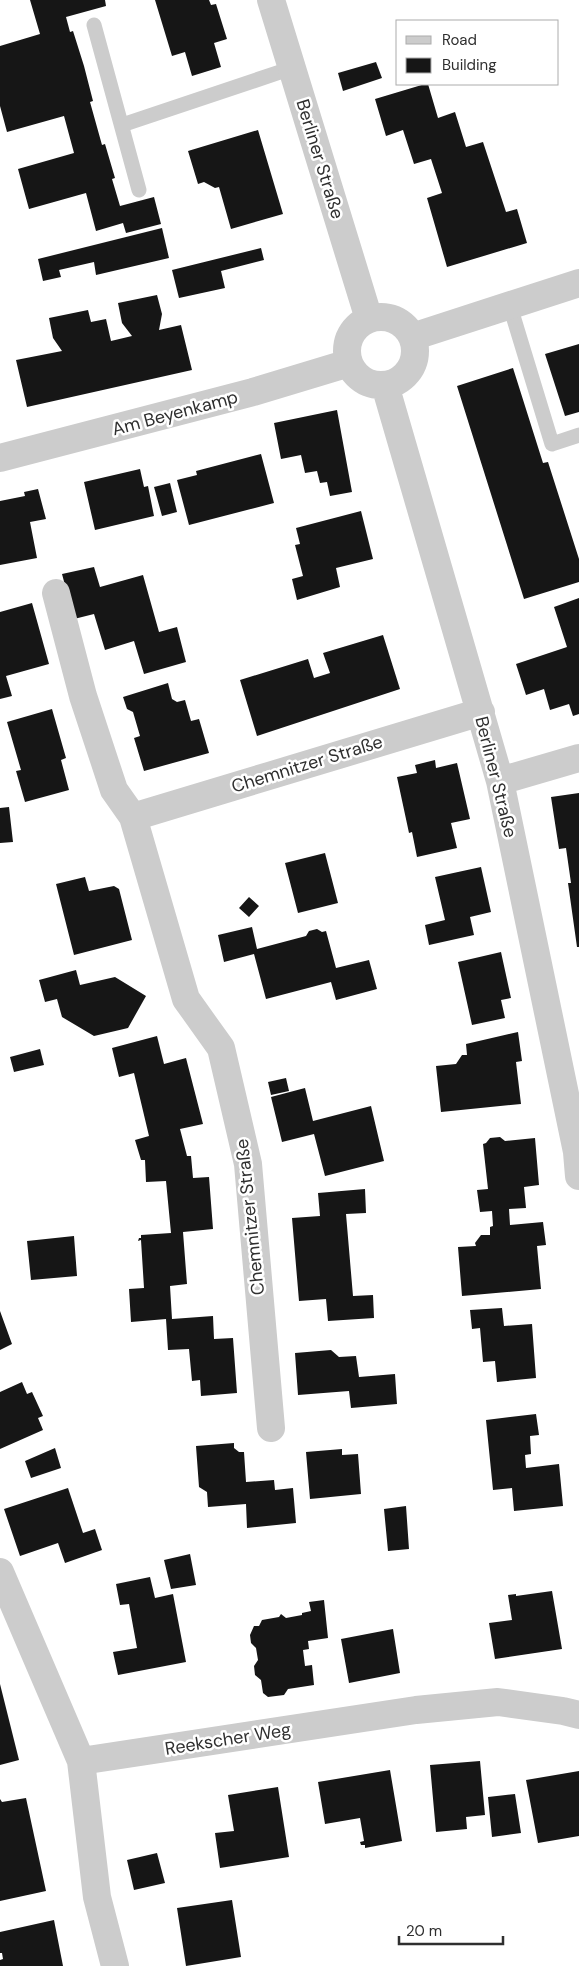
<svg xmlns="http://www.w3.org/2000/svg" width="579" height="1966" viewBox="0 0 579 1966" font-family="'DM Sans',sans-serif">
	<rect width="100%" height="100%" fill="#fff"/>
	<path fill="#161616" d="M30,0H105L106,6L66,17L70,32L73,31L84,66L93,101L90,102L102,145L105,144L115,178L112,179L120,206L154,197L161,224L126,233L123,223L96,231L86,193L29,209L18,169L74,153L64,116L7,132L0,106V46L40,34Z
		M155,0H209L211,5L216,4L227,39L214,43L221,67L192,76L185,52L172,56Z
		M376,62L382,78L343,91L338,73Z
		M425,84H428L438,118L455,112L466,147L483,142L506,212L517,209L527,243L447,267L427,198L442,193L431,159L414,164L403,130L386,136L375,99Z
		M258,130L283,214L231,229L219,187L215,188L204,182L198,184L188,151Z
		M162,228L169,258L96,275L94,262L59,270L61,277L43,281L38,259Z
		M261,248L264,260L221,271L225,288L179,298L172,270Z
		M157,295L162,314L159,330L181,325L192,370L27,407L16,360L62,351L53,338L49,318L88,310L91,322L106,319L111,341L132,336L122,323L118,303Z
		M579,344V412L565,416L545,354Z
		M513,368L543,463L548,462L579,559V582L524,599L457,386Z
		M337,410L352,492L330,496L327,482L320,483L317,471L305,473L301,455L281,459L274,423Z
		M261,454L274,503L189,525L177,480L197,475L196,471Z
		M140,469L144,487L148,486L154,516L95,530L84,482Z
		M170,483L177,512L162,516L154,487Z
		M38,489L46,519L30,522L37,558L0,565V501L25,496L24,492Z
		M361,511L373,559L336,568L340,587L297,600L292,579L303,576L295,545L300,544L296,528Z
		M94,567L100,587L143,575L159,632L177,627L186,662L144,674L134,641L105,650L94,614L74,619L62,574Z
		M579,598V714L573,716L569,704L550,710L544,689L526,695L516,664L567,647L554,607Z
		M32,603L49,664L6,676L12,696L0,699V612Z
		M383,635L400,689L257,736L240,680L308,659L314,678L330,673L323,653Z
		M168,683L172,699L177,702L185,700L191,721L199,719L209,753L144,771L134,738L140,736L133,712L127,709L123,697Z
		M52,709L66,758L61,760L69,790L25,802L16,771L21,770L7,722Z
		M435,760L436,768L457,763L470,819L451,823L457,848L417,857L412,832L409,833L397,777L417,773L415,765Z
		M579,793V947H577L568,883H571L566,848L559,849L551,797Z
		M9,807L13,842L0,843V808Z
		M325,853L338,903L298,913L285,863Z
		M481,867L491,912L470,917L474,935L429,945L425,925L445,920L435,877Z
		M85,877L89,891L114,886L119,889L132,940L74,955L56,884Z
		M249,897L259,906L249,917L239,908Z
		M252,927L257,949L306,936L309,931L317,929L322,932L326,931L336,968L369,960L377,989L336,1000L331,982L266,999L254,954L224,962L218,935Z
		M501,952L511,998L501,1000L505,1018L472,1025L458,962Z
		M76,970L80,985L115,977L146,996L128,1028L94,1036L62,1017L57,999L45,1002L39,980Z
		M518,1032L522,1061L516,1062L521,1104L441,1112L436,1066L456,1064L462,1055H467L466,1044Z
		M157,1036L164,1064L186,1058L203,1124L180,1129L187,1156H191L193,1178L209,1177L213,1229L183,1232L187,1284L170,1286L172,1319L213,1316L214,1339L233,1338L237,1393L201,1396L200,1380L192,1381L189,1349L168,1350L166,1319L131,1322L129,1289L144,1288L141,1240L138,1241L139,1238H141V1235L171,1233L166,1181L146,1182L145,1160H141L135,1140L149,1136L134,1073L119,1077L112,1048Z
		M40,1049L44,1065L14,1072L10,1057Z
		M286,1078L289,1091L271,1095L268,1082Z
		M305,1088L313,1121L371,1106L384,1161L325,1176L314,1134L282,1142L271,1097Z
		M500,1137L505,1141L535,1138L539,1185L524,1187L526,1208L509,1209L510,1225L543,1222L546,1245L537,1246L541,1289L462,1296L458,1247L476,1246L475,1243L481,1235H490V1227L493,1226L492,1211L480,1212L477,1190L488,1189L483,1144L486,1143L490,1138Z
		M365,1189L366,1213L346,1214L353,1296L373,1295L374,1318L328,1321L326,1299L299,1301L292,1218L320,1216L318,1193Z
		M74,1236L77,1276L31,1280L27,1241Z
		M502,1308L504,1326L532,1324L536,1378L497,1382L495,1361L483,1362L480,1328L472,1329L470,1310Z
		M0,1311L12,1344L0,1350Z
		M331,1350L339,1357L356,1356L359,1377L395,1374L397,1404L351,1408L349,1391L298,1395L295,1353Z
		M22,1382L27,1394L32,1392L43,1416L38,1418L43,1430L0,1449V1392Z
		M536,1414L539,1435L530,1436L531,1454L525,1455L526,1468L559,1464L563,1506L514,1511L512,1488L493,1490L486,1420Z
		M234,1443V1448L239,1452H244L246,1482L274,1480L275,1490L293,1488L296,1523L247,1528L246,1504L208,1507L207,1492L199,1487L196,1446Z
		M55,1448L61,1468L31,1478L25,1461Z
		M342,1449V1455L358,1454L361,1494L310,1499L306,1452Z
		M68,1488L83,1533L95,1529L102,1550L65,1563L58,1543L20,1556L4,1509Z
		M406,1506L409,1549L388,1551L384,1509Z
		M190,1554L196,1585L171,1589L164,1560Z
		M150,1577L155,1598L173,1594L186,1662L118,1675L113,1652L137,1648L129,1604L120,1605L116,1584Z
		M552,1591L562,1649L495,1659L489,1623L512,1620L508,1595L516,1594V1596Z
		M324,1600L328,1638L308,1641L309,1649L303,1650L305,1666L312,1665L314,1685L288,1689L284,1695L268,1697L263,1693L261,1680L255,1675L254,1666L258,1660L256,1648L251,1643L250,1635L254,1626H259L262,1620L279,1617L281,1614L286,1618L302,1615V1613L311,1611L309,1602Z
		M393,1629L400,1673L349,1683L341,1639Z
		M0,1684L19,1760L0,1765Z
		M480,1761L485,1815L466,1817L467,1829L436,1832L430,1765Z
		M390,1770L402,1841L365,1848V1845H361L360,1842L364,1841L360,1818L325,1824L318,1782Z
		M579,1771V1836L538,1843L526,1780Z
		M278,1787L289,1857L220,1868L215,1833L234,1831L228,1795Z
		M515,1794L521,1833L492,1837L488,1797Z
		M26,1798L46,1891L0,1901V1799L2,1802Z
		M157,1853L165,1883L134,1890L127,1860Z
		M232,1900L241,1957L186,1966L177,1908Z
		M54,1920L63,1966H0V1960L3,1959L2,1953H0V1932Z"/>
	<g fill="none" stroke-linecap="round" stroke-linejoin="round">
		<path stroke="#ccc" stroke-width="15" d="M94,25L139,190
			M122,125L292,68
			M510,306L552,444L579,435"/>
		<path stroke="#ccc" stroke-width="28" d="M271,0L369,319
			M347 351a34 34 0 1 1 68 0a34 34 0 1 1-68 0Z
			M412,337L579,283
			M385,385L500,781L577,1152L579,1176
			M0,458L253,392L349,363
			M56,593L83,696L114,790L133,817
			M500,781L579,758
			M271,1428L248,1164L221,1048L186,999L133,817L481,712
			M0,1572L81,1761L97,1897L115,1966
			M81,1761L416,1710L498,1702L563,1711L579,1715"/>
	</g>
	<g text-anchor="middle" dominant-baseline="central" stroke-width="5" stroke-linejoin="round" paint-order="stroke">
		<g font-size="18" fill="#2f2f2f" stroke="#fff">
			<text transform="translate(320 159) rotate(73)">Berliner Straße</text>
			<text transform="translate(175 413) rotate(-15)">Am Beyenkamp</text>
			<text transform="translate(307 764) rotate(-17)">Chemnitzer Straße</text>
			<text transform="translate(496 777) rotate(76)">Berliner Straße</text>
			<text transform="translate(250 1217) rotate(-96)">Chemnitzer Straße</text>
			<text transform="translate(228 1739) rotate(-9)">Reekscher Weg</text>
		</g>
	</g>
	<rect x="396" y="20" width="162" height="65" fill="#ffffff" stroke="#acacac"/>
	<rect x="406" y="36" width="25" height="8" fill="#cccccc" stroke="#acacac"/>
	<text x="442" y="45" font-size="15" fill="#2f2f2f">Road</text>
	<rect x="406" y="58" width="25" height="15" fill="#161616" stroke="#acacac"/>
	<text x="442" y="70" font-size="15" fill="#2f2f2f">Building</text>
	<path d="M399 1936v8h104v-8" fill="none" stroke="#2f2f2f" stroke-width="2.5"/>
	<text x="406" y="1936" font-size="15" fill="#2f2f2f" stroke="#ffffff" stroke-width="4" paint-order="stroke">20 m</text>
</svg>
